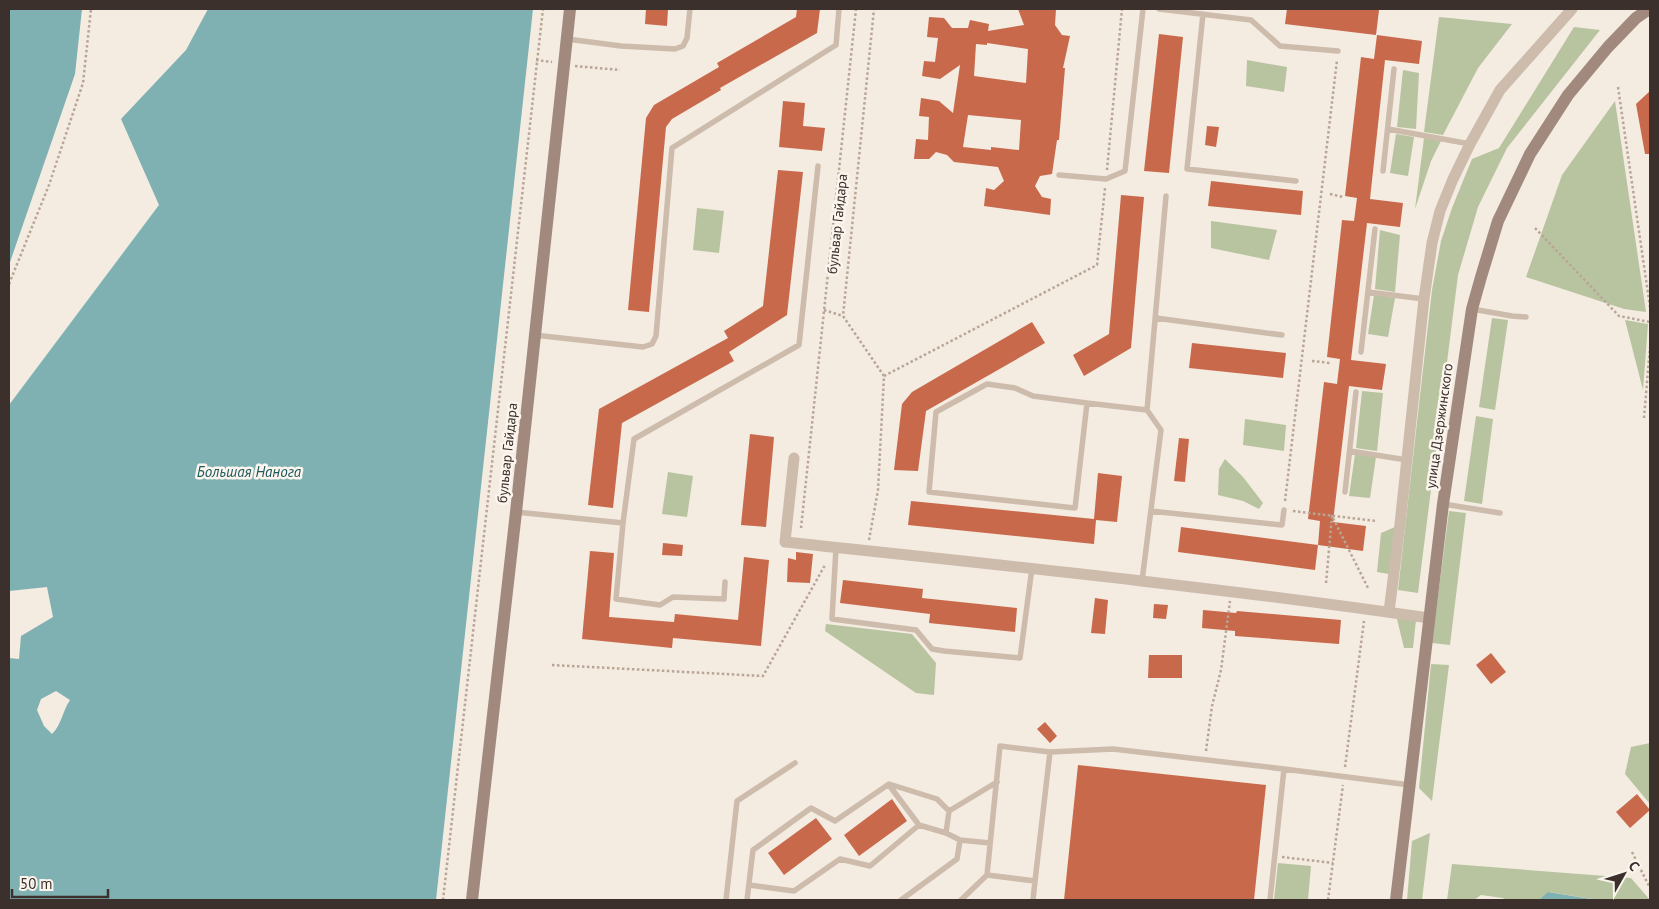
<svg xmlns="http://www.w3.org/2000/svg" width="1659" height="909" viewBox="0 0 1659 909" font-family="'PT Sans',sans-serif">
	<rect width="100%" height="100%" fill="#f4ebe1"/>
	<path fill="#b8c4a0" d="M1439,17L1512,24L1478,68L1443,135L1424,132Z
		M1574,27L1600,30L1507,148L1478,207L1458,275L1418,593L1398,590L1432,290L1441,241L1452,208L1472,159L1499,148Z
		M1247,60L1287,67L1284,92L1246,86Z
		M1403,70L1419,73L1416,129L1397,127Z
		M1615,101L1646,312L1624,309L1526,277L1562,175Z
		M1396,134L1414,137L1408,176L1390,173Z
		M1424,138L1441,141L1431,161L1415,209Z
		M697,208L724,211L719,253L693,250Z
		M1211,221L1277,230L1269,260L1211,248Z
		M1380,230L1400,235L1395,292L1375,289Z
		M1374,295L1395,298L1388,337L1368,334Z
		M1492,318L1508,320L1495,410L1479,407Z
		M1625,320L1648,324L1643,390Z
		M1362,391L1383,393L1377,451L1356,448Z
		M1476,416L1493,419L1482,504L1464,501Z
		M1245,419L1286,425L1284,451L1243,445Z
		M1355,454L1376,457L1370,498L1349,496Z
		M1225,459L1243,477L1263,503L1259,509L1243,501L1218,495L1219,469Z
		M668,472L693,476L687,517L662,514Z
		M1449,511L1466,513L1450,645L1432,643Z
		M1395,527L1389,574L1377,572L1381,533Z
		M1397,619L1416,620L1413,648H1404Z
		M826,624L912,634L936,663L934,695L916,693L825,631Z
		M1431,664L1449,665L1432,801L1419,788Z
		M1650,743V804L1625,774L1631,747Z
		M1430,833L1422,900H1407L1412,841Z
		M1278,863L1311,866L1308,900H1274Z
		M1452,864L1631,878L1650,900H1598L1549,892L1539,900H1505L1503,898L1481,895L1474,900H1447Z"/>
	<path fill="#7fb0b2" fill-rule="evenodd" d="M9,9H82L75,74L9,265Z
		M208,9H533L436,900H9V658L19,659L21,636L53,617L47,587L9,591V405L159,205L121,119L186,50ZM56,691L70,700C62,712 62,724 52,734L44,726L37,710L41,699Z
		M1548,892L1597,900H1598H1539Z"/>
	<path fill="#c8694b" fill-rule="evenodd" d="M646,9H668L667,26L645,24Z
		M797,9H820L817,33L720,88L721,90L672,119L666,127L649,312L628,310L646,118L654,105L719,67L717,63L796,17Z
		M1018,9H1056L1055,25L1062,35L1070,36L1063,68H1065L1059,140H1057L1052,174L1040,176L1035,186L1042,197L1051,199L1050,215L984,206L986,188L994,190L1004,181L998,167L954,162L947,155L936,152L929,159H914L916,139L928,140L929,117L919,116L921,98L939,101L953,113L960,65L940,79L922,76L924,61L935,62L938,38L927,37L929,17L944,18L952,28H968L970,20L989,24L988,31L1024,25ZM987,43L1028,49L1026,83L974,76L976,44L987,45ZM968,115L1021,120L1019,150L991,147V150L963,147Z
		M1287,9L1379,10L1376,35L1285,24Z
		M1159,34L1183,37L1169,173L1144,171Z
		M1377,35L1422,41L1419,64L1385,60L1370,199L1403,203L1400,227L1367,223L1351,360L1386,364L1382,390L1349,386L1333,522L1366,526L1363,551L1318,545L1320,521L1308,519L1324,382L1337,384L1340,359L1327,357L1342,220L1354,221L1357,198L1345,196L1361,57L1374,59Z
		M1650,91V154H1645L1636,104Z
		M783,101L805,103L803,126L825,128L822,151L779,147Z
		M1207,126L1219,127L1216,147L1205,145Z
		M778,170L803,172L787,315L729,352L734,361L622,423L613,508L588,505L599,409L728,338L724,331L763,306Z
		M1211,181L1303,191L1301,215L1208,206Z
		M1121,195L1144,197L1131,348L1084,376L1073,355L1109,334Z
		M1032,322L1045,343L926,411L918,471L894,470L902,404L912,392Z
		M1192,343L1286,353L1283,378L1189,368Z
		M750,434L774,437L766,527L741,525Z
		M1179,438L1189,439L1185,482L1174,481Z
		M1098,473L1122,476L1117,522L1096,520L1094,544L908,525L911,501L1094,519Z
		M1181,527L1318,545L1315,570L1178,552Z
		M663,543L683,545L682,556L662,555Z
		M590,551L614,553L609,617L674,622L675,614L738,620L744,557L769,560L761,646L673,638L672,648L582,639Z
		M796,552L813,554L810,583L787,582L788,558L796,560Z
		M843,580L923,589L922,598L1017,608L1015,632L929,623L930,614L840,603Z
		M1095,598L1108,600L1105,634L1091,633Z
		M1154,604L1168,605L1166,619L1153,618Z
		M1203,610L1236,613L1237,611L1341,620L1339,644L1235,636V631L1202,628Z
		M1491,653L1506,672L1491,684L1476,665Z
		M1149,655H1182V678H1148Z
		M1045,722L1057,736L1050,743L1037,729Z
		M1078,765L1266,785L1254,900H1064Z
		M1637,794L1650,810L1630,828L1616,812Z
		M892,799L907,821L859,856L844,835Z
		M816,818L832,839L784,875L768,853Z"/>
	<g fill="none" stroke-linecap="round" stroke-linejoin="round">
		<path stroke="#b9a596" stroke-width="2.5" stroke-dasharray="2.5 2.5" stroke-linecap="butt" d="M536,60L552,62
			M575,66L620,70
			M1618,87L1650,307
			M1107,170L1122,9
			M1330,194L1343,197
			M1535,228L1619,316L1650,322
			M9,284L49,185L83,83L91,9
			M824,310L843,316
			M1312,361L1330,363
			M884,376L1097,265L1105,188
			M1644,418L1650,347
			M1285,501L1337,60
			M1293,511L1376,521
			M801,528L856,9
			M869,540L878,490L884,376L843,316L874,9
			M1326,583L1332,516L1368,588
			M552,665L763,676L825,565
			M1206,751L1212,706L1221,670L1230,601
			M1345,767L1364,621
			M1632,852L1650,888
			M1282,857L1333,863
			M443,900L543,9
			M1328,900L1343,785"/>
		<path stroke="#cdbbac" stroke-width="5.5" d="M1159,9L1251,20L1280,46L1338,51
			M1203,14L1187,169L1296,181
			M567,39L621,46L675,49L683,46L687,38L690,9
			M1388,129L1470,144
			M1383,171L1394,69
			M1059,175L1106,179L1125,171L1143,9
			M1368,292L1424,299
			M1472,309L1512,316L1526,317
			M1156,318L1282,335
			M534,335L643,347L652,344L656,336L672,148L836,45L839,9
			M1361,352L1375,229
			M1087,403L1033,396L1015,388L987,384L936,412L929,492L1075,508L1087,403L1147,410
			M1350,451L1407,460
			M1345,492L1356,392
			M1443,504L1500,513
			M1151,511L1282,525L1284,510
			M516,512L623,523L634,439L799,345L818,166
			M623,523L616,599L660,605L673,597L724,599L725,582
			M836,548L832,619L916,630L932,649L944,651L1020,658L1032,568
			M1142,581L1161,430L1147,410L1166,196
			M1284,769L1410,785
			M889,785L919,825
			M946,833L949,811L997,782
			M960,840L990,843
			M987,875L1035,881L1050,752
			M749,885L794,891L840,859L870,866L919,825L946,833L960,840L957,859L901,900
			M726,900L737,801L795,763
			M747,900L753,850L811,808L835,821L889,784L937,799L949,811
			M961,900L987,875L1000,746L1050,752L1113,749L1284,769L1270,900
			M1033,900L1035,881"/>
		<path stroke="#cdbbac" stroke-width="11" d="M794,458L785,542C1000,565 1215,587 1429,618
			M1389,612L1400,524L1424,299L1432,243L1440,211L1453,179L1470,144L1500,90L1572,9"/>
		<path stroke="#a18a7d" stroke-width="12" d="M472,900L516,512L570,9
			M1396,900L1443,504L1472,309L1481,277L1498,221L1530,154L1568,95L1608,47L1636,18L1649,9"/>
	</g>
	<g text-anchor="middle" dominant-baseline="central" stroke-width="5" stroke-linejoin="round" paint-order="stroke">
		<g font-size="14" fill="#3b302b" stroke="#fbf5ee">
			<text transform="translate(837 224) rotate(-84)">бульвар Гайдара</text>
			<text transform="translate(1439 426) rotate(-82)">улица Дзержинского</text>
			<text transform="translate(507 453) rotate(-84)">бульвар Гайдара</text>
		</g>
		<g font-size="15" font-style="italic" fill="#1f5a5e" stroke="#fbf5ee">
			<text x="249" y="471">Большая Нанога</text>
		</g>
	</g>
	<rect width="1659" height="909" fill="none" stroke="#3b302b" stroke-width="20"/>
	<g transform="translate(1624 874) rotate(51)" stroke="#fbf5ee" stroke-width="4" paint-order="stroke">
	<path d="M0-4L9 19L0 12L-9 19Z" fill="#3b302b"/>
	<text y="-8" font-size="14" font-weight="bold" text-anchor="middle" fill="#3b302b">С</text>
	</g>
	<path d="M12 889v8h96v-8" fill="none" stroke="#3b302b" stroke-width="2.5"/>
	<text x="20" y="889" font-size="15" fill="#3b302b" stroke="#fbf5ee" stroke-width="4" paint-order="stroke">50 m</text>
</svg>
